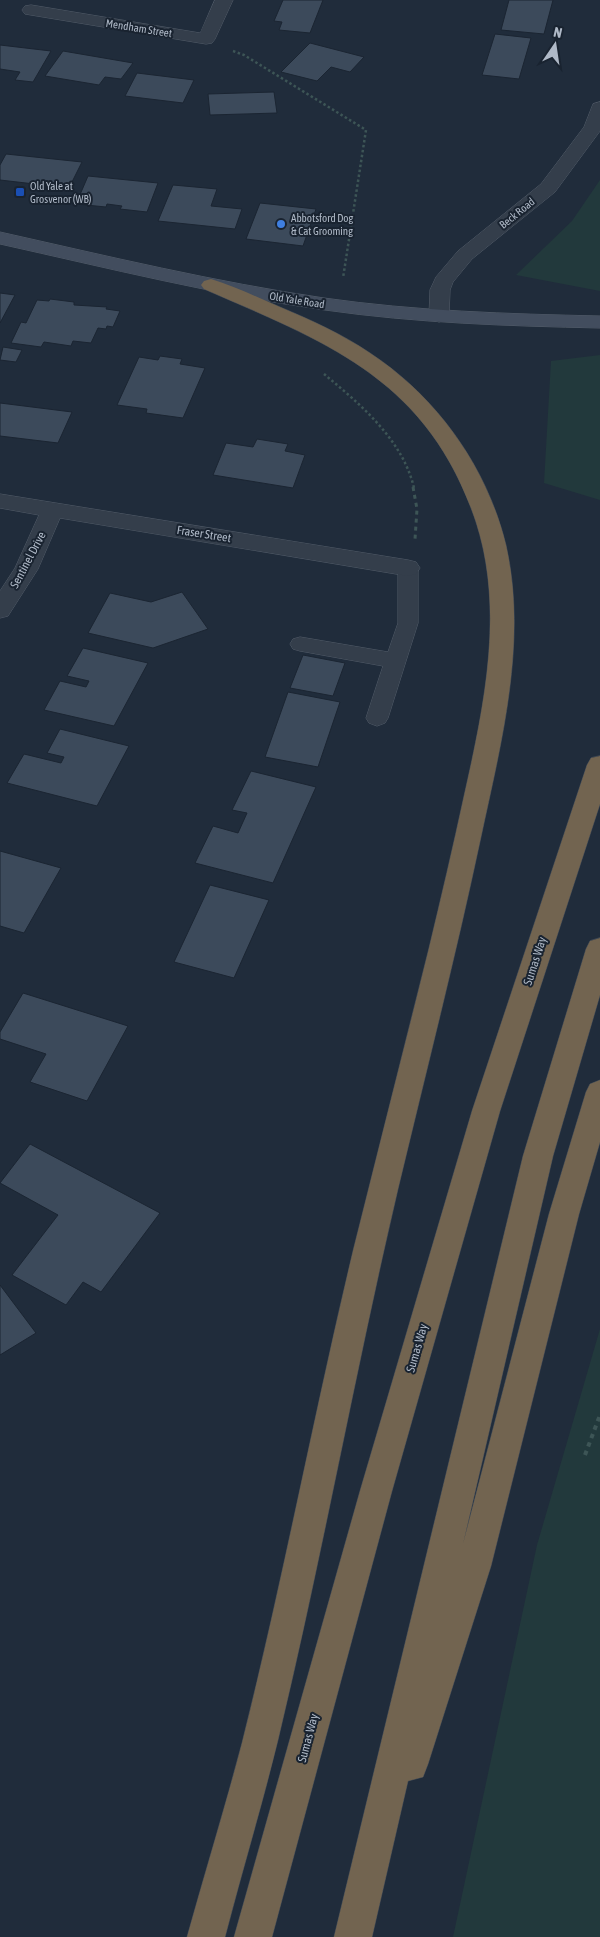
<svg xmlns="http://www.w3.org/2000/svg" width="600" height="1937" viewBox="0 0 600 1937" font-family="'Asap Condensed',sans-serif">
	<rect width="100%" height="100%" fill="#202c3b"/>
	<path fill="#22393c" d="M600,180V291L516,275L572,221Z
		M600,355V500L544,483L551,361Z
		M600,1329V1937H453L537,1545Z"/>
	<path fill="#3c4a5b" stroke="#1b2532" d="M283,0H323L310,33L279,30L282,22L274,21Z
		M509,0H553L544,34L501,30Z
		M495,34L531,38L519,79L482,75Z
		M310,43L364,57L350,72L331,67L317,81L281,72Z
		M0,45L51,51L33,82L15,80L20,72L0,69Z
		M63,51L133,63L121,79L105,77L99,85L45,76Z
		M137,73L194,80L183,103L125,96Z
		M274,92L277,113L210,115L208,94Z
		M6,154L82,162L69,188L0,180V165Z
		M88,176L158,183L147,212L120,209L122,206L107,204L106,207L76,204Z
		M173,185L217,189L211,206L242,209L235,229L158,221Z
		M260,203L316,209L303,246L246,239Z
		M0,293L15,295L0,323Z
		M50,299L74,302V305L107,307L106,309L120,311L113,327L107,326L106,329L98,328L91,343L73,341L71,346L44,342L41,347L11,343L21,322L26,323L37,300L49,301Z
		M3,347L22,350L16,362L0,360Z
		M160,356L182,359L180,364L205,368L183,418L146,413L147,409L117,405L139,357L158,360Z
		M0,403L72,412L58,443L0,436Z
		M257,439L288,444L285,451L305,455L293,488L213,475L226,443L253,447Z
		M182,592L208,629L153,648L88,633L110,593L151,602Z
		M83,648L148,663L114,726L44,710L60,681L86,687L89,681L67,676Z
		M303,655L345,663L333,696L290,688Z
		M288,692L340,702L318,767L265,757Z
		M60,729L129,746L97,806L7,783L24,754L61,763L64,757L47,753Z
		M251,771L316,787L273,883L195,863L213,826L238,833L247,813L232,810Z
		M0,851L61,868L24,933L0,926Z
		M210,885L269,900L234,978L174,962Z
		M23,993L128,1026L87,1101L30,1082L46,1054L0,1039V1032Z
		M30,1144L160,1213L101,1292L83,1282L66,1305L12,1275L58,1215L0,1183Z
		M0,1285L36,1333L0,1355Z"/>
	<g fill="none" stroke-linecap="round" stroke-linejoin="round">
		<g stroke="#525c69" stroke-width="1">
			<path id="service" d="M408,561L415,563L418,568V623L388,718L385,723L377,726L369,723L366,718L383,666L300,651L293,649L290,644L293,639L300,637L388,652L398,623V568L401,563Z"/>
		</g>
		<g stroke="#525c69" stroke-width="1">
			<path id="minor" d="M215,0H233L215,39L212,43L206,44L31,15L25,14L22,10L25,6L31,5L200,33Z
				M0,494L408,560L416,562L420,568L416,574L408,576L60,518L38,569L8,616L0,618V591L15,568L39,515L0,508Z"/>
		</g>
		<g stroke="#525c69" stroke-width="1">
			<path id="tertiary" d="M600,102V131L555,192L472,259L453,282L450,290L449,316L446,320L439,322L432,320L429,316L430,290L436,277L458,251L541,184L584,127L593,104Z"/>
		</g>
		<g stroke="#525c69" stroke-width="1">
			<path id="secondary" d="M0,232C107,256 215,282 324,298C415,311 508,314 600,316V328C508,326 416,323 325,310C216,295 108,268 0,244Z"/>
		</g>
		<g stroke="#3f4956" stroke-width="1">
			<path id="motorway" d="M211,279C234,286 257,297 280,307C311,320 342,334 370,353C437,397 487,467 506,545C528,642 501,743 481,837C456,955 426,1072 398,1189C355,1372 322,1557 278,1740C262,1806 242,1871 225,1937H187C205,1872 225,1808 242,1743C283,1580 314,1414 353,1251C378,1150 404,1049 429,948C441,898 453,847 464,796C485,702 507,601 471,508C421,376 323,341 204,289L201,285L204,281Z
				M600,756V804L500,1111L392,1491L272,1937H234L360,1491L472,1111L587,765L591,758Z
				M600,938V995L553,1156L463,1544L549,1214L586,1092L590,1084L600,1080V1142L579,1214L491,1566L428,1764L423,1777L408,1781L372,1937H334L523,1156L586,949L590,941Z"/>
		</g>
		<path stroke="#3d5556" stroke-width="2.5" stroke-dasharray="2.5 2.5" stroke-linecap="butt" d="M233,51L244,55L366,130L343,278
			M324,374C360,404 403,440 414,488"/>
		<path stroke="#3d5556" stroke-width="3" stroke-dasharray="4 4" stroke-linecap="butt" d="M413,487L417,509L415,539"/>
		<path stroke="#3d5556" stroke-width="4" stroke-dasharray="4.5 4.5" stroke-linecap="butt" d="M585,1455L600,1415"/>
		<use href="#service" fill="#343e4b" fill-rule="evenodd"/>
		<use href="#minor" fill="#343e4b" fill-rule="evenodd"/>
		<use href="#tertiary" fill="#343e4b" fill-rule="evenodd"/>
		<use href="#secondary" fill="#424d5e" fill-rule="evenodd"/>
		<use href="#motorway" fill="#726450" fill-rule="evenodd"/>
	</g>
	<rect fill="#1a4fb4" stroke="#192330" stroke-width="2" x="15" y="187" width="10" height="10" rx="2.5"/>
	<circle fill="#3f7fe0" stroke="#192330" stroke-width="2" cx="281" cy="224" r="5"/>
	<g text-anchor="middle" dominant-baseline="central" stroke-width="4" stroke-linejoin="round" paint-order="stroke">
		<g font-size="11" fill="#afb9c7" stroke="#192330">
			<text transform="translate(139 28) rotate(9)">Mendham Street</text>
			<text transform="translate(517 213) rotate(-39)">Beck Road</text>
			<text transform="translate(297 300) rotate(9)">Old Yale Road</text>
		</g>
		<g font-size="11" fill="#afb9c7" stroke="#192330" text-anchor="start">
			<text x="30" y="186">Old Yale at<tspan x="30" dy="13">Grosvenor (WB)</tspan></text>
			<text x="291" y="218">Abbotsford Dog<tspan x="291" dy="13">&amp; Cat Grooming</tspan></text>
		</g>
		<g font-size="12" fill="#afb9c7" stroke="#192330">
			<text transform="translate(204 534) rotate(9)">Fraser Street</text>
			<text transform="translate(28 560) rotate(-62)">Sentinel Drive</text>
			<text transform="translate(535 961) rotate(-72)">Sumas Way</text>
			<text transform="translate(417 1348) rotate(-74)">Sumas Way</text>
			<text transform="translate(308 1738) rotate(-75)">Sumas Way</text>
		</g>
	</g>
	<g transform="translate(555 45) rotate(13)" stroke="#192330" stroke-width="4" paint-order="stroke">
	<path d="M0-4L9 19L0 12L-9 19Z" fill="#afb9c7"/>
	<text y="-8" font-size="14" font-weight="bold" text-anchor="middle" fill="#afb9c7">N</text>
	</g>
</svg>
